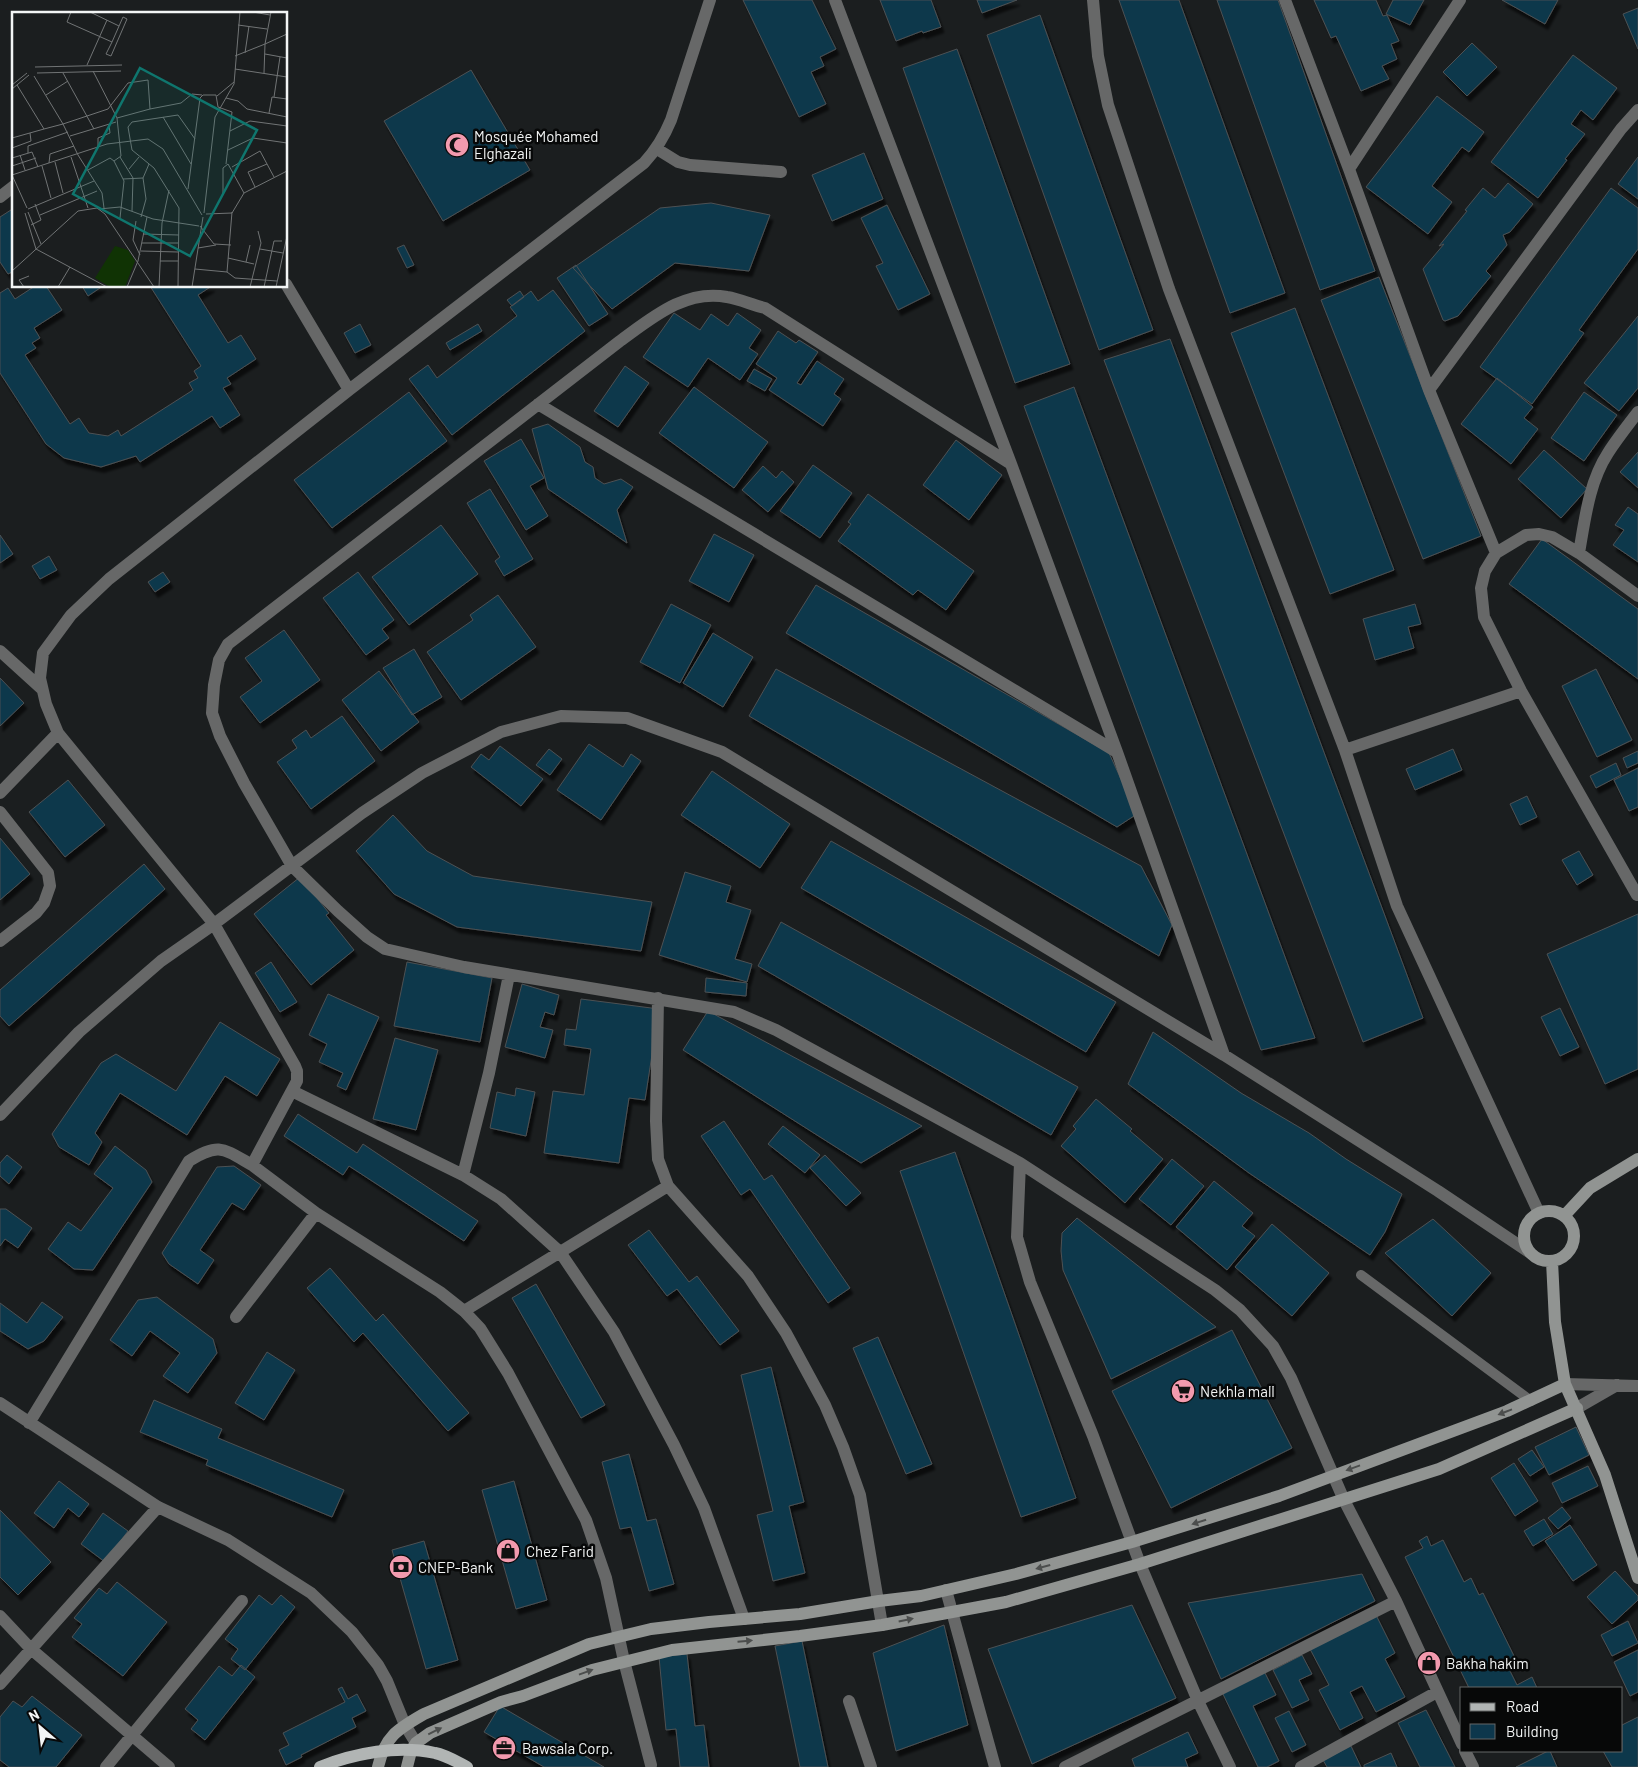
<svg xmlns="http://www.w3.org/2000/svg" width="1638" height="1767" viewBox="0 0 1638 1767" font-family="Barlow,sans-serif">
	<defs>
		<filter id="shadow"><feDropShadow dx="3" dy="5.5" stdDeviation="1" flood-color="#0009"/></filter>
	</defs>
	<rect width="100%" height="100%" fill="#1b1e1f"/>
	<path fill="#0d374c" stroke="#4d5153" filter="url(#shadow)" d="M743,0H812L836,49L820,57L824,66L811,72L826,104L799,117Z
		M880,0H931L941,27L923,33L922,31L896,41Z
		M977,0H1017L982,13Z
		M1119,0H1179L1285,293L1230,313Z
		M1217,0H1278L1375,271L1320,290Z
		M1314,0H1376L1383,16L1387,15L1399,41L1391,44L1397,59L1382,66L1389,79L1361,91L1336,36L1331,38Z
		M1393,0H1424L1410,25L1386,14Z
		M1502,0H1558L1545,24Z
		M1638,8V49L1623,14Z
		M1040,15L1153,330L1099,350L987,35Z
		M1472,43L1497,67L1467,96L1443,72Z
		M957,49L1070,364L1015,383L903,68Z
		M1573,55L1617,88L1593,120L1581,110L1571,124L1585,134L1565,159L1567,160L1538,198L1491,162Z
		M471,70L530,170L443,221L384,121Z
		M1437,96L1484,132L1469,152L1462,147L1432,186L1452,202L1428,234L1366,187Z
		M864,153L883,199L832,221L812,175Z
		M1638,157V199L1618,184Z
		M1508,183L1533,204L1510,232L1503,235L1507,245L1486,271L1491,276L1458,316L1445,321L1443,320L1423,269L1444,244L1439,246L1467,211L1465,210L1483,188L1495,198Z
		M1611,188L1638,208V249L1579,330L1584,333L1532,404L1480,367Z
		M711,203L770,215L749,271L675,263L612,309L573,268L660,208Z
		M887,205L930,294L898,310L876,266L883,263L861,218Z
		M14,208V271L8,274L0,262V217Z
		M404,245L414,265L407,268L397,248Z
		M576,265L608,314L589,326L557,278Z
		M1379,277L1481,536L1423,559L1321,300Z
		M35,286H46L62,310L34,328L40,338L32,343L36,348L25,355L70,424L79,418L89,433L108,436L118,430L121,436L193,390L189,383L198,378L194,371L201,366L150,286H212L198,295L228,343L241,335L256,359L227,378L231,384L223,388L240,415L220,428L212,416L140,462L136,456L101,467L64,458L46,444L0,373V293L8,288L15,299Z
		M82,286H103L88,296Z
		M553,290L585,331L452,435L409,379L428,365L437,378L517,316L510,307L531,291L538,301Z
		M520,291L524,297L512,306L507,300Z
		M1295,308L1394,570L1330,594L1231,333Z
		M674,313L700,330L711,314L728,326L737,313L761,330L749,348L758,354L740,380L708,358L688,387L643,357Z
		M1638,316V388L1619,411L1584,383Z
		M360,324L371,345L355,353L344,333Z
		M478,324L482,331L450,350L446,343Z
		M778,331L796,343L799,340L818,352L797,383L801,385L817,361L844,379L834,394L841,399L823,426L769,390L777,378L756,364Z
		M1170,339L1423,1018L1363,1042L1104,360Z
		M625,366L649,383L618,427L594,411Z
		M754,369L772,379L765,391L747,381Z
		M1497,378L1533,407L1524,418L1538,429L1511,464L1461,424Z
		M694,387L768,442L734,488L659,433Z
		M1074,387L1315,1038L1261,1050L1024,406Z
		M409,392L447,441L332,528L294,480Z
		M1584,392L1617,415L1584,461L1551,438Z
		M548,424L580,447L585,462L593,467L595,478L604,484L621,479L633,487L617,510L627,543L548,489L532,429Z
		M521,439L544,478L530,486L548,516L526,530L484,461Z
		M956,440L1002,475L969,520L923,485Z
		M1544,450L1587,489L1561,518L1518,479Z
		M1638,452V488L1620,472Z
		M813,465L852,493L820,538L780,511Z
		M763,466L776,478L782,471L794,482L768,512L742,490Z
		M490,489L533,559L504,576L495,561L500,557L467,503Z
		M868,494L974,571L946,610L918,590L913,595L838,541L851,524L848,522Z
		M1628,507L1638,514V562L1613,545L1624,530L1615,525Z
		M441,525L478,574L409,625L372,577Z
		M714,534L754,555L729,602L689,581Z
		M0,535L13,554L0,563Z
		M1542,539L1638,609V679L1509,584Z
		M49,556L57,570L40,579L32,566Z
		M163,572L170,582L155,592L148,582Z
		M358,572L394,620L382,629L389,638L366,655L323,598Z
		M816,585L1109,753L1137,814L1117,827L786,633Z
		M498,595L536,647L461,700L427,652L473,620L470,615Z
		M671,604L711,625L680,683L640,662Z
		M1415,604L1421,624L1408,627L1414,648L1375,660L1363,619Z
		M284,630L320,680L260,723L240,697L262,681L245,658Z
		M713,633L753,657L723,707L683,683Z
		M414,649L442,697L412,715L383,668Z
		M776,669L1141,866L1172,925L1159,956L749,716Z
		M1596,669L1632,740L1597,757L1562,686Z
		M379,671L419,722L381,751L342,700Z
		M0,678L24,703L0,726Z
		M342,716L375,761L311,809L277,762L297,748L292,740L306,730L311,738Z
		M589,744L623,767L631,754L641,761L601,820L557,790Z
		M500,746L543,779L521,806L471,767L481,754L489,760Z
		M549,749L562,759L550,775L536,765Z
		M1453,749L1462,770L1415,790L1406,769Z
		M1638,751V763L1627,768L1623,758Z
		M1616,763L1621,775L1596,788L1590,776Z
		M1638,768V807L1629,811L1614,780Z
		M712,771L790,824L760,868L681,815Z
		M68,780L105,825L65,857L29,812Z
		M1527,796L1537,817L1520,825L1510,804Z
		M393,815L427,851L473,876L652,902L641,951L457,927L394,894L356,851Z
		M0,838L30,874L0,900Z
		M831,841L1116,1002L1086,1052L801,888Z
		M1579,851L1593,875L1577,885L1562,860Z
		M144,864L165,889L9,1026L0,1016V990Z
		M685,872L731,886L726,902L751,910L735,959L752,964L747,982L659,955Z
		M300,877L329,913L326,915L354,950L311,985L254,914Z
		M1638,914V1069L1605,1084L1547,954Z
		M781,922L1078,1087L1051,1135L758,966Z
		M271,962L297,1002L280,1012L255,973Z
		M407,962L492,978L480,1042L394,1026Z
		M706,978L747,983L746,996L705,992Z
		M522,984L559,995L554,1015L545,1012L540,1027L553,1030L545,1058L505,1047Z
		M328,994L379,1017L346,1090L337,1086L343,1073L319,1062L327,1044L309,1035Z
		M581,999L659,1009L645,1100L629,1098L619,1163L544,1153L553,1091L584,1095L591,1049L564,1045L566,1029L576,1030Z
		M1560,1008L1579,1047L1560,1056L1541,1017Z
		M708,1011L922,1126L861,1163L683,1050Z
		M220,1022L280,1059L257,1096L225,1076L187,1135L120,1093L95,1133L102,1142L89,1165L59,1147L52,1134L101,1063L116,1054L176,1091Z
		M1153,1032L1241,1093L1309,1133L1346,1159L1402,1194L1385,1232L1370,1255L1249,1173L1128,1084Z
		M395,1038L438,1050L416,1130L373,1119Z
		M516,1088L535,1092L526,1136L490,1128L497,1092L515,1096Z
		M1096,1099L1132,1129L1130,1131L1163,1159L1125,1203L1061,1146L1076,1129L1073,1126Z
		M298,1114L357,1153L363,1144L478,1221L464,1241L349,1166L343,1175L284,1136Z
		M724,1121L764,1180L772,1175L850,1288L828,1303L750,1189L741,1195L701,1136Z
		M783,1126L820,1155L805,1173L768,1144Z
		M115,1146L146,1170L152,1182L93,1270L74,1269L48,1249L68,1222L81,1231L113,1188L94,1174Z
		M955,1152L1076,1498L1021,1517L900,1171Z
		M7,1155L22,1167L9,1184L0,1176V1163Z
		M825,1155L861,1193L846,1206L810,1168Z
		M1172,1159L1204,1186L1171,1225L1139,1199Z
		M234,1166L261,1185L244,1210L232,1203L200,1250L214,1260L198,1284L169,1264L162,1253L217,1167Z
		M1214,1181L1253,1213L1242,1226L1255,1236L1227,1270L1176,1227Z
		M0,1209H6L32,1228L18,1248L5,1239L0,1246Z
		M1077,1218L1216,1327L1111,1379L1063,1270L1061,1251L1062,1233Z
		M1433,1219L1491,1273L1452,1316L1385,1253Z
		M1272,1224L1329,1273L1292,1316L1235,1267Z
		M649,1230L689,1282L697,1276L739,1331L720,1345L677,1289L667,1296L628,1245Z
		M330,1268L376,1321L383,1314L469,1413L448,1431L363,1333L354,1342L307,1288Z
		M536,1284L605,1405L581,1418L512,1298Z
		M157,1297L213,1339L217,1353L188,1393L163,1376L180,1353L150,1331L132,1356L110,1340L138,1300Z
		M42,1302L63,1317L44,1341L28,1349L0,1331V1303L27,1323Z
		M1232,1330L1292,1448L1171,1508L1112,1391Z
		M878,1337L932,1464L906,1474L853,1348Z
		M267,1352L295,1370L264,1420L235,1403Z
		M771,1367L804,1502L789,1506L805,1573L773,1581L757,1515L773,1511L741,1375Z
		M154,1400L222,1429L218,1438L344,1490L332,1517L206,1465L208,1460L140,1432Z
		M1576,1427L1589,1455L1549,1475L1535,1447Z
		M1532,1450L1544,1467L1530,1476L1518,1459Z
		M629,1454L647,1521L656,1519L674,1584L649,1591L631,1527L620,1529L602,1462Z
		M1514,1463L1538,1501L1515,1516L1491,1478Z
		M1588,1466L1598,1486L1562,1503L1552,1483Z
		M59,1481L89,1504L79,1517L68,1508L54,1528L34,1513Z
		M514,1481L547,1600L516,1609L482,1490Z
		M1562,1507L1571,1518L1558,1529L1548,1518Z
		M0,1510L51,1562L18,1595L0,1577Z
		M103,1513L128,1531L105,1562L81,1544Z
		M1544,1519L1553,1534L1533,1546L1524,1531Z
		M1570,1525L1597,1565L1573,1581L1545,1541Z
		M1427,1536L1431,1546L1443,1540L1464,1582L1471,1578L1479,1595L1483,1593L1515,1658L1506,1663L1517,1685L1532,1677L1537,1688H1469L1405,1557L1423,1548L1419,1541Z
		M424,1541L458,1660L426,1669L392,1550Z
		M1615,1571L1638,1596V1600L1612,1624L1587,1597Z
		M1362,1574L1375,1601L1221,1679L1188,1603Z
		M117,1582L167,1622L123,1676L72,1637L82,1624L74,1618L99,1588L107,1594Z
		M259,1595L272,1605L281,1595L295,1607L245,1670L231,1659L238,1649L225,1639Z
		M1132,1605L1176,1698L1032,1764L988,1649Z
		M1376,1615L1395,1653L1385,1659L1405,1697L1376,1712L1362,1686L1350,1692L1363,1718L1340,1730L1319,1690L1329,1685L1310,1649Z
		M1628,1621L1638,1643L1612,1656L1601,1635Z
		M944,1625L968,1725L896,1751L873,1653Z
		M802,1641L828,1767H800L775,1646Z
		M1638,1650V1692L1630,1696L1614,1662Z
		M687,1654L695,1726L704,1725L709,1767H680L676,1729L666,1730L659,1657Z
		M1302,1655L1312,1674L1299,1680L1309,1700L1292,1708L1273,1670Z
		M241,1665L255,1677L205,1740L191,1729L198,1720L185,1709L219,1666L232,1676Z
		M1264,1671L1276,1695L1253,1706L1279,1761L1267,1767H1258L1222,1692Z
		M342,1687L348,1699L357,1694L366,1711L352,1718L356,1727L301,1755L302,1757L286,1765L279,1750L289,1745L283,1733L345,1702L338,1689Z
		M32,1696L82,1735L56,1767H9L0,1760V1717L13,1701L22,1707Z
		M500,1706L604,1767H544L484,1732Z
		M1426,1710L1455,1767H1420L1398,1723Z
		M1289,1711L1306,1745L1292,1752L1275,1718Z
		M1638,1717V1767H1612L1603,1751H1622V1725Z
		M1188,1732L1198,1753L1185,1759L1188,1767H1135L1132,1759Z
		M1351,1746L1361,1767H1327L1323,1760Z
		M1548,1751H1550L1557,1767H1516Z
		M1391,1753L1397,1767H1364V1765Z"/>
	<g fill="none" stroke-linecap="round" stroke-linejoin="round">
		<path stroke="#676868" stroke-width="10" d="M1361,1275L1531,1401"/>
		<path stroke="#676868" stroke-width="12" d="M835,0L1011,464L1117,752L1224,1055
			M1093,0L1098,56L1108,105L1169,289L1345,750L1397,906L1539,1213
			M1285,0L1349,169L1429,390L1496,553
			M657,149L678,162L690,165L781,172
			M1349,169L1460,0
			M0,197L14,186
			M349,390L644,163C657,149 664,137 671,120L710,0
			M1429,390L1621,129L1638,110
			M538,404L1117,752
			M1011,464L765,308C752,305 740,299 727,297C685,289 652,318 620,341L228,644L219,660L214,685L212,713L220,736L244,783L292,866L338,911L367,937L385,949L464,967L734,1012L776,1030L1020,1163L1215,1290L1240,1310L1273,1346L1291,1378L1344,1500L1396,1601L1462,1744
			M1579,553C1585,519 1589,482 1608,453C1617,439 1628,425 1638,412
			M0,651L42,689
			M1345,750L1521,691
			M0,793L58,733
			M0,812L48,873L50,886L44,903L36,913L0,941
			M1637,895L1521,691L1484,617L1481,588L1485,571L1496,553L1526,535L1539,534L1552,537L1579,553L1638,596
			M658,998L656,1121L658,1159L668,1186L748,1276L786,1333L825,1405L843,1447L860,1495L882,1625
			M292,1091L463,1175L501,1199L560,1252L614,1332L674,1445L704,1508L744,1619
			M0,1115L79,1032L161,961L214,924L362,813L422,773L501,732L561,716L627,718L722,752L1224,1055L1438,1191L1529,1252
			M1020,1163L1017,1237L1030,1282L1093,1436L1140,1564L1198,1701L1230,1767
			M252,1165L316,1213L440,1292L464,1311L480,1328L508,1373L586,1520L606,1578L624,1661L651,1765
			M463,1175L489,1073L509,975
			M464,1311L668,1186
			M236,1317L316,1213
			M1565,1384L1638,1386
			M0,1403L158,1507L228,1540L311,1593L352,1632L378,1665L387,1681L405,1725L416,1743
			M1577,1408L1617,1385
			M29,1423L189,1161C219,1142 224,1149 252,1165L297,1081V1071L295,1066L214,924L58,733L46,704L40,678L43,653L71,615L109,579L349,390L286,284
			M946,1590L995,1767
			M0,1616L31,1649L169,1767
			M0,1684L158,1507
			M849,1701L871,1767
			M1465,1751L1473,1767
			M106,1767L242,1601
			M1065,1767L1396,1601
			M1301,1767L1437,1692"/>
		<path stroke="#919492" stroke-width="12" d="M1524 1236a25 25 0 1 1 50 0a25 25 0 1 1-50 0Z
			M1564,1216L1590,1188L1638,1159
			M1552,1261L1555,1322L1565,1384L1605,1475L1638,1578
			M378,1767C385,1736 398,1729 424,1714L589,1644L651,1629L709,1622L800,1614L879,1601L921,1596L1016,1574L1132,1542L1279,1496L1507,1411L1565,1384
			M407,1767L411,1751L416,1743L430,1733L501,1702L523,1696L592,1670L672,1650L800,1636L882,1625L1006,1602L1140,1564L1439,1469L1577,1408"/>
		<path stroke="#b1b5b4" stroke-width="12" d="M320,1767C355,1753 398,1745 435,1753C446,1755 457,1762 467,1767"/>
	</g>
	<defs><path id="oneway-solid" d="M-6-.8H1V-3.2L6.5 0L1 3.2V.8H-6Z" transform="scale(1.25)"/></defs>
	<g fill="#4c4e4d">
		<use href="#oneway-solid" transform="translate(1505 1412) rotate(159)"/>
		<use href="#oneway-solid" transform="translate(1353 1468) rotate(160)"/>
		<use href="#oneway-solid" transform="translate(1199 1522) rotate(162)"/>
		<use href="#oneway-solid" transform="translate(1043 1567) rotate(165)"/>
		<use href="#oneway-solid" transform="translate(906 1620) rotate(-12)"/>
		<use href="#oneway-solid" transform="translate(745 1641) rotate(-5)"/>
		<use href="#oneway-solid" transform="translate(586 1672) rotate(-20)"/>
		<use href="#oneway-solid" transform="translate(435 1731) rotate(-26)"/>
	</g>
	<defs>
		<g id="mosque-disc" transform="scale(1.25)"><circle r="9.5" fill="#f29aae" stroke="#070808"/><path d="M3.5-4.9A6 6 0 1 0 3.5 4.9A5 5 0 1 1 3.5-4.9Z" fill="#111"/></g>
		<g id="supermarket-disc" transform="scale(1.25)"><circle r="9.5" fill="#f29aae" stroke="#070808"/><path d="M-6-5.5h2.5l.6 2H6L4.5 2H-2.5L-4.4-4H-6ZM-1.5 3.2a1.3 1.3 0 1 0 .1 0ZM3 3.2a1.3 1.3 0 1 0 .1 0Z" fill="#111"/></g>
		<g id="shop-disc" transform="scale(1.25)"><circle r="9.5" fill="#f29aae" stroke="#070808"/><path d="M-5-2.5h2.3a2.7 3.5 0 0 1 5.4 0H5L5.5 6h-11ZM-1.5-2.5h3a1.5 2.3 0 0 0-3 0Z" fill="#111"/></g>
		<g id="bank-disc" transform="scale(1.25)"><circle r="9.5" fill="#f29aae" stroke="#070808"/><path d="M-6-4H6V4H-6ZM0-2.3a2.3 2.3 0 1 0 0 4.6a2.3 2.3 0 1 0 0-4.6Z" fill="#111"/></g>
		<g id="office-disc" transform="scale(1.25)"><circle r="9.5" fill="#f29aae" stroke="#070808"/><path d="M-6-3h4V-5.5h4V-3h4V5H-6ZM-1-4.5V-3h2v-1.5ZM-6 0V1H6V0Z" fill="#111"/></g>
	</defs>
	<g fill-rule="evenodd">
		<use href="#mosque-disc" x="457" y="145"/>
		<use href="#supermarket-disc" x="1183" y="1391"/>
		<use href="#shop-disc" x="508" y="1551"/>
		<use href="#bank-disc" x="401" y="1567"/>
		<use href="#shop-disc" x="1429" y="1663"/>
		<use href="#office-disc" x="504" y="1748"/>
	</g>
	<g text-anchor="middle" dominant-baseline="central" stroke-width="5" stroke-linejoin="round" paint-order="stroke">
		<g font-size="15" fill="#f3f5f5" stroke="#070808" text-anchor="start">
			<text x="474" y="136">Mosquée Mohamed<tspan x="474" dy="17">Elghazali</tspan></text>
			<text x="1200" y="1391">Nekhla mall</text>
			<text x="526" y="1551">Chez Farid</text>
			<text x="418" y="1567">CNEP-Bank</text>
			<text x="1446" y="1663">Bakha hakim</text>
			<text x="522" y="1748">Bawsala Corp.</text>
		</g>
	</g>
	<g transform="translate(12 12)">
		<rect width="275" height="275" fill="#1b1e1f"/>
		<path d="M103,234L116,238L123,249L113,275H98L83,266Z" fill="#103304"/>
		<path fill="none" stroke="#717475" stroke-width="1" d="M59,0L55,10L100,30L111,5L115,7M78,0L107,14M241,0L258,3M226,13L255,17M100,30L94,42L99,44L115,7M233,41L237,14M253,42L275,46M223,44L253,32L259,0M75,53L95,8M23,55L110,53M223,57L275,65M81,59L105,106M25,61L109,59M51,61L82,117M252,61L253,32L275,22M0,73L15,61M5,73L32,117L51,112L22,64M0,77L17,63M34,83L56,69M205,84L222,70M262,85L268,45M214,86L226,89L235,97L275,105M138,97L169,91L180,82L190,83M257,101L260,85L275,87M151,105L179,152M218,119L238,109L275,114M58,124L104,110M0,126L32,117M86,135V126L98,121L97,113M0,136L19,129L18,121M216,138L241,126L275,131M16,141V134L56,120M8,143L13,158M59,145L76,196M108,145L121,166L120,199M0,146L20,140L26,155M102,149L112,169L108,206M43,150L51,181M37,151L38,142L62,134M0,154L24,146M30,154L39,186M220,155L248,139L262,165M117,157L127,145M76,158L98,146L102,149L109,144L105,106L138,97L136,68L116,71L96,97L51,112L66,143L90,181L92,196M0,163L95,132L136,127L151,137L190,203M0,163L15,196M111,167L131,166M243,175L236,160L255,152M176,177L188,86L191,83H204L206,95L220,100L214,152M211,182V156L216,152L232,181M16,197L82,169M87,197L108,195L141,207L187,214M16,200L29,232M220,200L215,260L223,266L265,269M13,201L24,237L95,275M192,201L203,105L222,72L228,0M194,202L220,201L232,181L275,159M28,203L85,179M129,205L134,187L131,166L137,152M124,209L121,228L128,243M19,213L29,208L23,192M188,214L202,232L219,233M131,222L167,223M130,231H166M186,236L204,233M248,237L271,241M129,239L166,240M216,246L242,252M126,249L135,205M148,249H166M234,250L238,233M183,257L215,260M0,259L66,199L85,196L93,202L142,275M12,275L7,268L17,264M46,275L58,255M115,275L126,249M147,275L150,211L157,178M166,275L167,196L142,156L120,138L116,115L120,110L166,103L183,127M180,275L191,205M238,275L249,231L246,219M252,275L262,229H270M264,275L275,224"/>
		<path fill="#0f766e" fill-opacity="0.15" stroke="#0f766e" stroke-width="2.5" d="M128,56L245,118L178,244L61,182Z"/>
		<rect width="275" height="275" fill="none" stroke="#f3f5f5" stroke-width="2.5"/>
	</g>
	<rect x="1460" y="1687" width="162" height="65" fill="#070808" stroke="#656767"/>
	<rect x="1470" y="1703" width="25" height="8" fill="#b1b5b4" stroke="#656767"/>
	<text x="1506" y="1712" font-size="15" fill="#f3f5f5">Road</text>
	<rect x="1470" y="1724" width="25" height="15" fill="#0d374c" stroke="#656767"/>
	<text x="1506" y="1737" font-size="15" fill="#f3f5f5">Building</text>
	<g transform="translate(40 1727) rotate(332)" stroke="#070808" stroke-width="4" paint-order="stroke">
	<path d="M0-4L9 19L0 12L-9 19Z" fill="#f3f5f5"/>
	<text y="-8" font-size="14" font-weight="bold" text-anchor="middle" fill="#f3f5f5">N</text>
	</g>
</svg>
